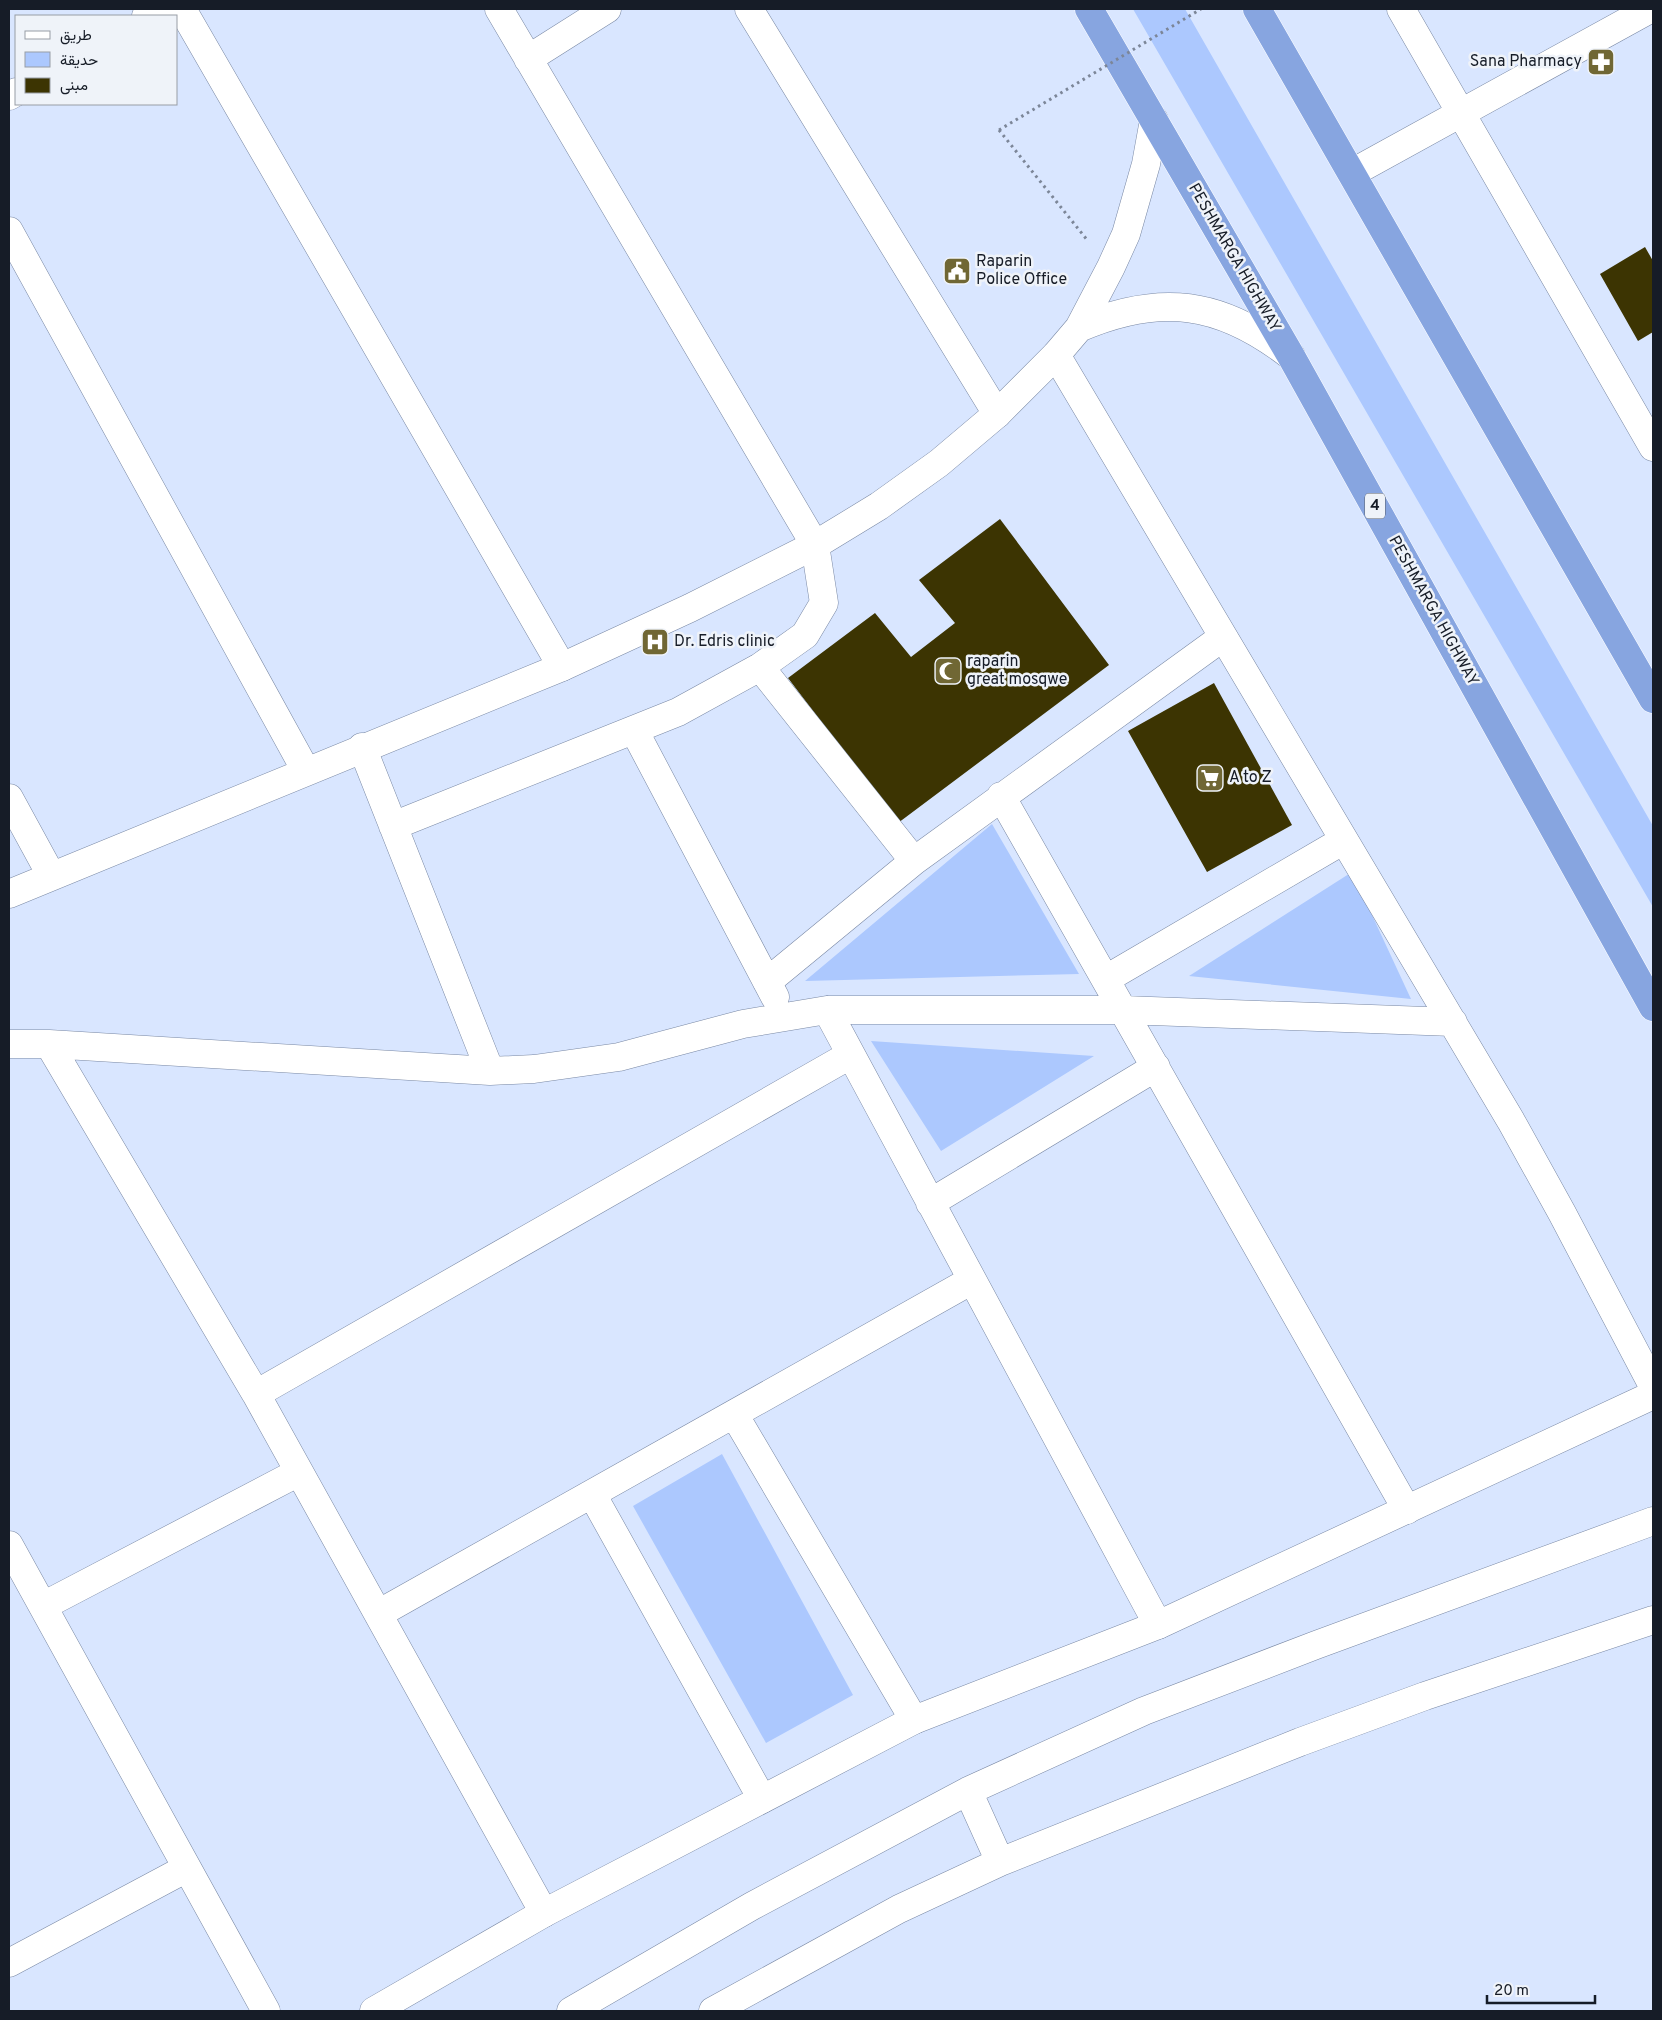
<svg xmlns="http://www.w3.org/2000/svg" width="1662" height="2020" viewBox="0 0 1662 2020" font-family="Overpass,Vazirmatn,sans-serif">
	<rect width="100%" height="100%" fill="#d9e6ff"/>
	<path fill="#acc8fe" d="M1133,9H1185L1653,826V907Z
		M992,824L1079,974L805,981Z
		M1352,872L1411,999L1189,976Z
		M871,1041L1094,1056L941,1151Z
		M722,1454L853,1695L766,1743L633,1506Z"/>
	<path fill="#3c3402" d="M1645,247L1653,261V332L1638,341L1600,274Z
		M1000,519L1109,665L898,823L788,678L875,613L911,657L955,623L919,580Z
		M1214,683L1292,825L1207,872L1128,731Z"/>
	<g fill="none" stroke-linecap="round" stroke-linejoin="round">
		<g stroke="#7988a4" stroke-width="29">
			<path id="street" d="M182,9L562,667
				M749,9L997,414
				M1401,9L1653,447
				M146,16L159,9
				M528,59L607,9
				M9,96L16,92
				M1352,173L1650,9
				M9,231L306,771
				M1056,355L1511,1121L1562,1213L1653,1386
				M760,667L914,861
				M634,730L775,997
				M362,747L490,1071
				M1001,796L1407,1510
				M9,798L51,875
				M393,826L678,712L760,667L805,635L824,603L815,545L499,9
				M1106,979L1344,840
				M767,982L914,861L1223,637
				M827,1010L1158,1625
				M9,1044H49L490,1071L534,1069L619,1057L743,1024L827,1010H1124L1453,1022
				M49,1044L256,1394L544,1913
				M930,1203L1156,1067
				M256,1394L850,1055
				M734,1414L914,1720
				M592,1494L762,1799
				M9,1545L266,2011
				M43,1606L299,1472
				M378,1614L972,1280
				M9,1963L187,1868"/>
		</g>
		<g stroke="#7988a4" stroke-width="29">
			<path id="secondary" d="M1079,328C1160,293 1221,301 1291,356
				M9,894L562,667L690,608L815,545L879,506L939,463L997,414L1056,355L1079,328L1111,267L1126,234L1146,164L1154,120
				M968,1791L1000,1862
				M374,2011L544,1913L914,1720L1158,1625L1653,1395
				M571,2011L752,1906L968,1791L1144,1711L1316,1645L1653,1521
				M713,2011L899,1909L1000,1862L1300,1742L1425,1696L1653,1620"/>
		</g>
		<g stroke="#fff" stroke-width="29">
			<path id="highway" d="M1089,9L1291,356L1653,1007
				M1257,9L1653,699"/>
		</g>
		<path stroke="#7c8698" stroke-width="3" stroke-dasharray="2.5 4" stroke-linecap="butt" d="M999,130L1088,241"/>
		<use href="#street" stroke="#fff" stroke-width="28"/>
		<use href="#secondary" stroke="#fff" stroke-width="28"/>
		<use href="#highway" stroke="#87a5e0" stroke-width="28"/>
		<path stroke="#7c8698" stroke-width="3" stroke-dasharray="2.5 4" stroke-linecap="butt" d="M999,130L1201,9"/>
	</g>
	<defs>
		<g id="pharmacy-square" transform="scale(1.4375)"><rect x="-9" y="-9" width="18" height="18" rx="4" fill="#706734" stroke="#eff3f9"/><path d="M-2-6h4v4h4v4h-4v4h-4v-4h-4v-4h4Z" fill="#fff"/></g>
		<g id="civic-square" transform="scale(1.4375)"><rect x="-9" y="-9" width="18" height="18" rx="4" fill="#706734" stroke="#eff3f9"/><path d="M-.6-6.5H3V-4.5H.6V-3L4-1V1h2V6H-6V1h2V-1L-.6-3ZM-1.2 2.5V6h2.4V2.5Z" fill="#fff"/></g>
		<g id="hospital-square" transform="scale(1.4375)"><rect x="-9" y="-9" width="18" height="18" rx="4" fill="#706734" stroke="#eff3f9"/><path d="M-5-5h3v3.5h4V-5h3V5h-3V1.5h-4V5h-3Z" fill="#fff"/></g>
		<g id="mosque-square" transform="scale(1.4375)"><rect x="-9" y="-9" width="18" height="18" rx="4" fill="#706734" stroke="#eff3f9"/><path d="M3.5-4.9A6 6 0 1 0 3.5 4.9A5 5 0 1 1 3.5-4.9Z" fill="#fff"/></g>
		<g id="supermarket-square" transform="scale(1.4375)"><rect x="-9" y="-9" width="18" height="18" rx="4" fill="#706734" stroke="#eff3f9"/><path d="M-6-5.5h2.5l.6 2H6L4.5 2H-2.5L-4.4-4H-6ZM-1.5 3.2a1.3 1.3 0 1 0 .1 0ZM3 3.2a1.3 1.3 0 1 0 .1 0Z" fill="#fff"/></g>
	</defs>
	<g fill-rule="evenodd">
		<use href="#pharmacy-square" x="1601" y="62"/>
		<use href="#civic-square" x="957" y="271"/>
		<use href="#hospital-square" x="655" y="642"/>
		<use href="#mosque-square" x="948" y="671"/>
		<use href="#supermarket-square" x="1210" y="778"/>
	</g>
	<g text-anchor="middle" dominant-baseline="central" stroke-width="5" stroke-linejoin="round" paint-order="stroke">
		<rect fill="#eff3f9" stroke="#575c66" stroke-width="1" x="1365" y="493.5" width="20" height="25" rx="4"/>
		<g font-size="15" font-weight="bold" fill="#161c27">
			<text x="1375" y="506">4</text>
		</g>
		<g font-size="16" fill="#161c27" stroke="#eff3f9" text-anchor="start">
			<text x="1582" y="62" text-anchor="end">Sana Pharmacy</text>
			<text x="976" y="262">Raparin<tspan x="976" dy="18">Police Office</tspan></text>
			<text x="674" y="642">Dr. Edris clinic</text>
			<text x="967" y="662">raparin<tspan x="967" dy="18">great mosqwe</tspan></text>
			<text x="1229" y="778">A to Z</text>
		</g>
		<g font-size="16" fill="#161c27" stroke="#eff3f9">
			<text transform="translate(1234 258) rotate(60)">PESHMARGA HIGHWAY</text>
			<text transform="translate(1433 611) rotate(61)">PESHMARGA HIGHWAY</text>
		</g>
	</g>
	<rect width="1662" height="2020" fill="none" stroke="#161c27" stroke-width="20"/>
	<rect x="15" y="15" width="162" height="90" fill="#eff3f9" stroke="#989da5"/>
	<rect x="25" y="31" width="25" height="8" fill="#ffffff" stroke="#989da5"/>
	<text x="60" y="40" font-size="15" fill="#161c27">طريق</text>
	<rect x="25" y="52" width="25" height="15" fill="#acc8fe" stroke="#989da5"/>
	<text x="60" y="65" font-size="15" fill="#161c27">حديقة</text>
	<rect x="25" y="78" width="25" height="15" fill="#3c3402" stroke="#989da5"/>
	<text x="60" y="90" font-size="15" fill="#161c27">مبنى</text>
	<path d="M1487 1995v8h108v-8" fill="none" stroke="#161c27" stroke-width="2.5"/>
	<text x="1494" y="1995" font-size="15" fill="#161c27" stroke="#eff3f9" stroke-width="4" paint-order="stroke">20 m</text>
</svg>
